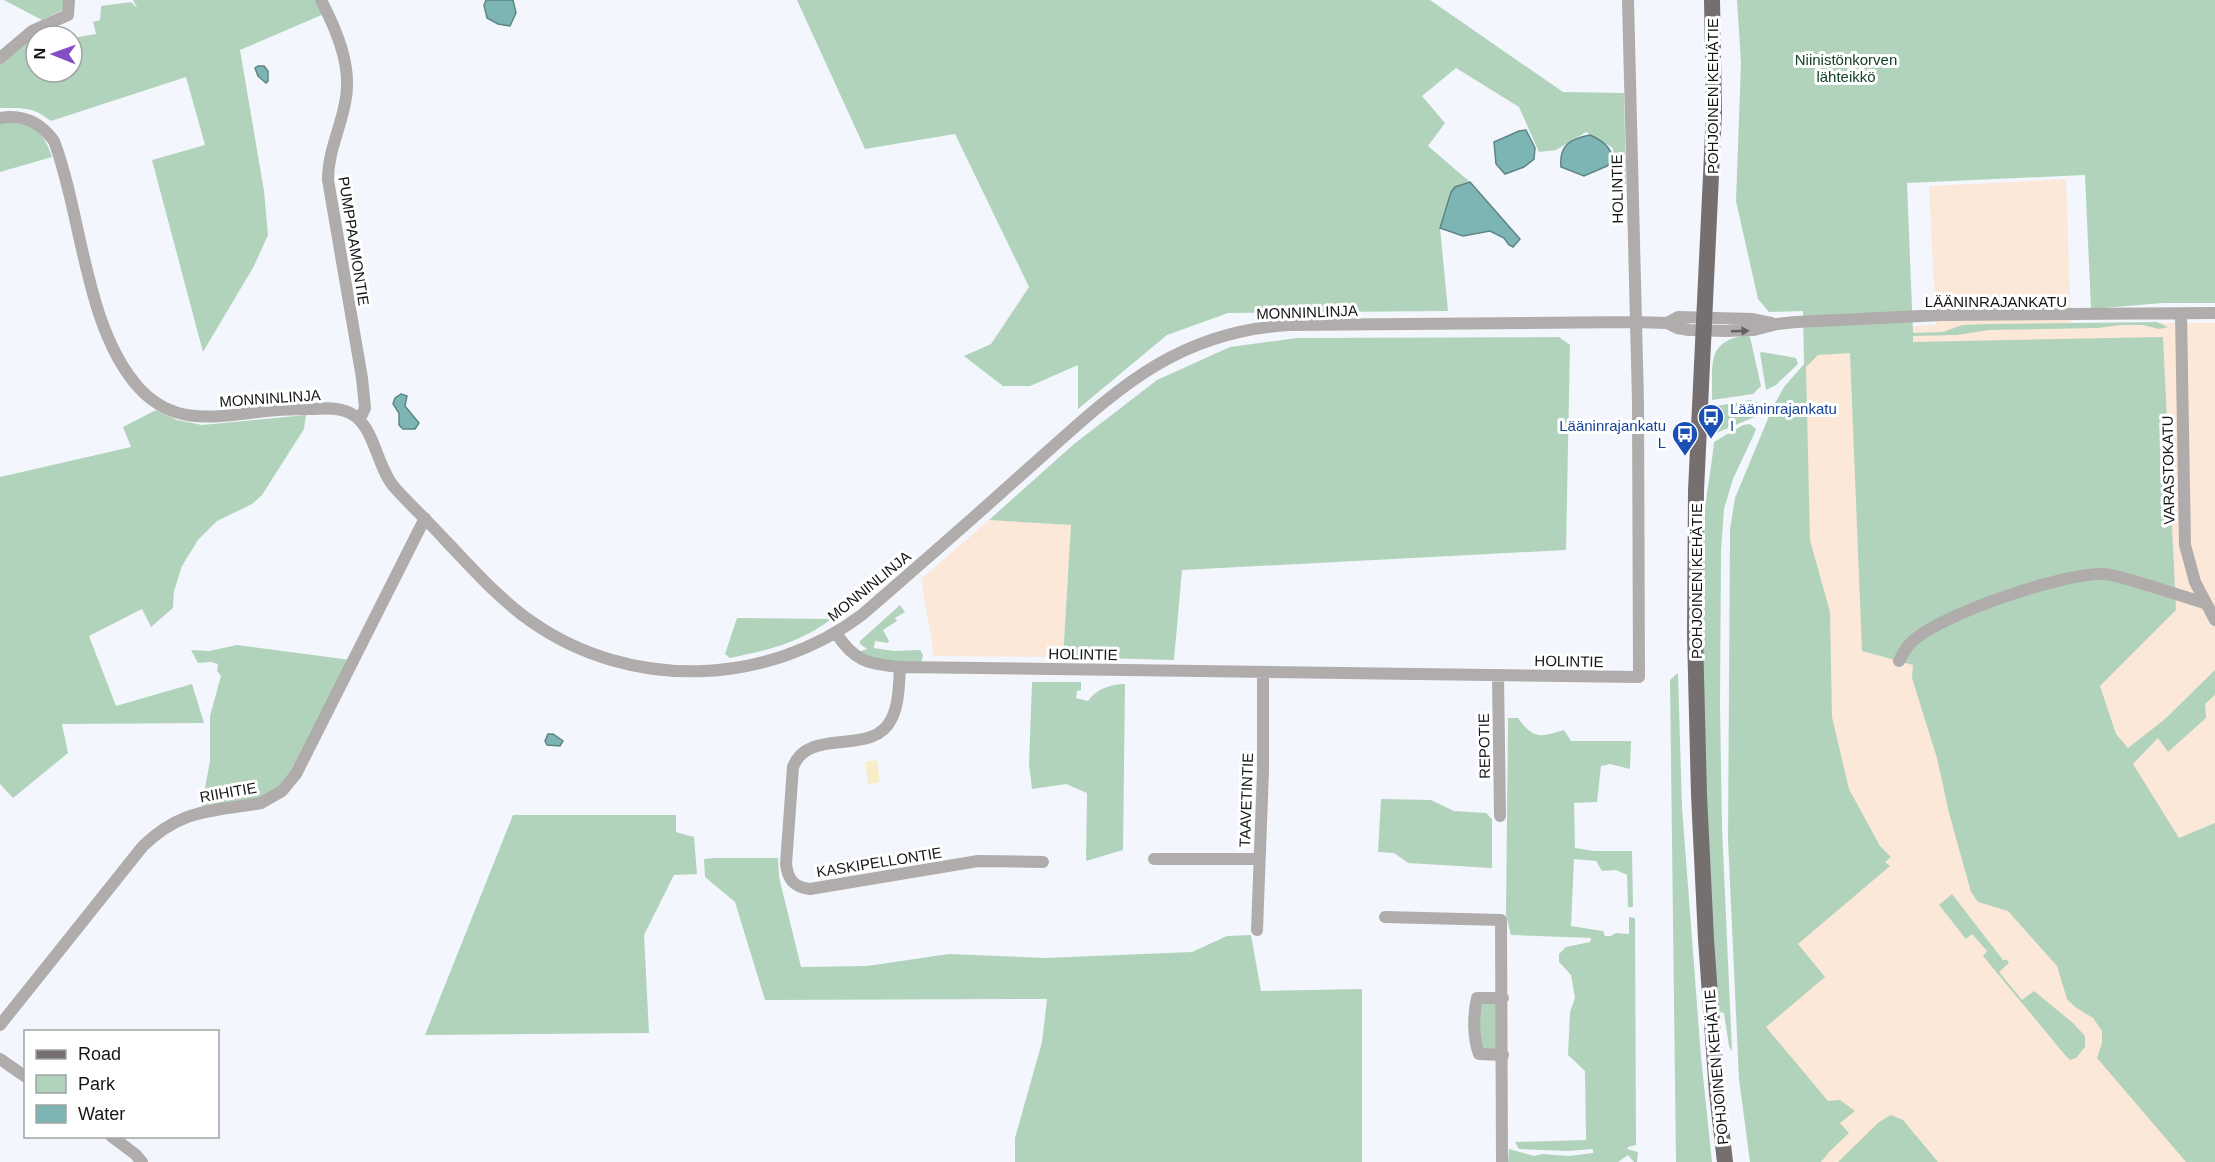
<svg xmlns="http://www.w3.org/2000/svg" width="2215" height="1162" viewBox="0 0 2215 1162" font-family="Helvetica,sans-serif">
	<rect width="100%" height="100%" fill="#f3f7fd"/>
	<path fill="#fce8d9" d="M2066,179L2071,323H2215V1162H1768L1747,1041L1815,885L1805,331L1936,325L1929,186Z
		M989,520L1071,525L1063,657L934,656L921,579Z"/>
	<path fill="#b1d3bb" d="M4,0H63V10L42,20Z
		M133,0H315L324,14L240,50L264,191L268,235L254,266L203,352L152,160L205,145L186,77L51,121C32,106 23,108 0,108V61L25,38H36V72H72V38L96,34L93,22L100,20L101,6L131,2L137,8Z
		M797,0H1430L1563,92L1624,93L1626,184L1614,180L1613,148L1586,132L1556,150L1539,152L1519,107L1456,68L1422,96L1445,123L1428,146L1470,182L1455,187L1440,228L1448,311L1228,313L1167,335L1078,409V365L1030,386H1003L964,356L991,344L1029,287L955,134L865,149Z
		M1737,0H2215V303H2163L2091,309L2085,175L1907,183L1913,333L1943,332L1962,325L1988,324L2157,322L2168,327L2159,329L2143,325H2121L2097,328L1989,330L1957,335L1913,336V342L2163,337L2176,610L2100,686L2116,734L2128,748L2165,719L2215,670V695L2205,704L2206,718L2168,752L2158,738L2133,764L2179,838L2215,823V1162H2186L2097,1058L2102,1043V1031L2093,1018L2075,1007L2067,999L2057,966L2008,911L1978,902L1971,892L1949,813L1937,758L1912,678L1913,665L1862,651L1850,353L1818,355L1806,367L1810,540L1830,612L1832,717L1849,789L1880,846L1891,857L1885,862L1890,866L1798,944L1825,977L1766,1027L1828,1101L1840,1100L1855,1111L1840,1123L1849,1133L1829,1152L1821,1162H1750L1739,1079L1728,840L1730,529L1735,498L1772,409L1784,387L1804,364L1803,311L1769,312L1758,299L1736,201L1741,63Z
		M5,122C34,124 43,130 52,157L0,172V124Z
		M1747,335L1750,337L1761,386L1753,394L1712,400C1713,365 1705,341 1747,335Z
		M1559,337L1570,345L1566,550L1182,570L1174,660L1063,657L1071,525L989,520L1074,444L1157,380L1230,347L1297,338Z
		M1762,352L1796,358L1798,364L1776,385L1766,390L1760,353Z
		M1750,400L1761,404L1760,413L1757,416L1714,434L1711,425V407Z
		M156,410L177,420L202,425L306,415L304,429L262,495L252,504L217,521L198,540L182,566L174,591L173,608L151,627L142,609L89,636L116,706L192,684L204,723L62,724L68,753L13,798L0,784V477L131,447L123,427Z
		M1750,424L1756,429L1755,432L1733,479L1724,509L1721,551L1720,705L1722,827L1732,1051L1729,1046L1724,1013L1717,1011C1708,845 1695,677 1705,510C1707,487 1712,465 1714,442L1743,425Z
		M900,605L905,612L895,618L897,621L883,630L889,641L888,643L875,641L874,648L894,651L920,650L923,655L921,663L884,662L858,652L867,649L860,644V641Z
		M737,618L831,619C802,642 766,651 730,658L725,654Z
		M237,645L351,660L289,779L265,797L201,809L210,761V716L221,676L217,671L218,664L211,662L198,663L191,650L209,651Z
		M1678,673L1682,807L1701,1057L1712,1162H1676L1670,680Z
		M1032,682H1081V690L1077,691L1076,698L1088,701C1096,689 1111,684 1125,684L1123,850L1086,861L1087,793L1066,784L1032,789L1029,764Z
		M1508,718H1518C1534,740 1540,737 1564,730L1571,741H1631L1630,769L1610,764L1601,766L1597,802L1574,803L1575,848L1594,851H1632L1633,907H1628L1627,875L1616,870L1602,871L1596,861L1574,859L1571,926L1603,931L1605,936H1611L1616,933L1629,934V917L1635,918L1636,1145L1628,1147L1627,1149L1638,1152L1637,1162H1634L1628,1155L1618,1162H1508L1509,1149L1534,1156L1542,1154L1569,1156L1593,1153V1149L1567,1151L1519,1149L1515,1142L1586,1140L1585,1071L1568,1055L1570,1012L1575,998L1571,975L1559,962V954L1566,947L1590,942L1591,938L1511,935L1506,915Z
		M1381,799L1431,800L1454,811L1486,813L1492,819V868L1408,863L1394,853L1378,852Z
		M513,815H676V832L694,837L697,874L674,875L644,935L649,1033L425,1035Z
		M714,858H778L779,877L801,967L867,966L949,954L1046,958L1192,952L1227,936L1251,935L1261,991L1362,989V1162H1015V1138L1042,1042L1047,999L765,1000L735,902L705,877L704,859Z
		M1952,894L2003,960H2007L2009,963L1999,972L2022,1000L2034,991L2073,1023L2085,1036V1047L2076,1058L2070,1060L2065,1055L1983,956L1987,951L1972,934L1966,939L1939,905Z
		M1483,1003H1494L1497,1005V1050H1485L1480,1046L1479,1007Z
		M1891,1115L1903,1120L1938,1162H1838L1879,1122Z"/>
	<path fill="#f7edc7" d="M877,760L880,783L868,784L865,762Z"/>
	<path fill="#7db5b4" stroke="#5e8585" stroke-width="1.5" d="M486,0H513L516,13L510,26L498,24L487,18L484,5Z
		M258,66H264L268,71V81L266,83L258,76L255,68Z
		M1526,130L1535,148L1534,159L1524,167L1505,174L1496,164L1494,142L1519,131Z
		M1590,135C1601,140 1611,146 1613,160L1607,166L1584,176L1561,167C1559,145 1570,139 1590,135Z
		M1470,182L1520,239L1513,247L1509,245L1504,238L1490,231L1463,236L1440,228L1451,192L1455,187Z
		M401,394L407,396L405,406L419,423L415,429H403L399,425V413L393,404L395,398Z
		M548,734H553L563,741L560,746L547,745L545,741Z"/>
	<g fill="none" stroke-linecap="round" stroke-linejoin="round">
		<path stroke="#b0acac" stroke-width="12" d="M321,0C337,31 353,68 345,103C340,130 328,152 328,180L362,378L365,408L360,419
			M0,58L32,31L68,15L69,0
			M0,118C23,114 40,122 54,141C82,215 85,330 140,389C172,423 208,418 250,413C270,410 291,409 312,409C324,408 339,407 350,413C375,425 376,467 395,488C412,507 430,523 446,541C473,569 500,600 532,622C631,691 767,687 863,614C916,568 969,522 1021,475C1107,400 1167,332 1289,325L1635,322L1667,323L1677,328L1689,330L1725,331L1754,330L1777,324L1796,322L1942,315L2215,313
			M2181,314L2185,545L2195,582L2215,620
			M1667,323L1678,317L1753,319L1772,323
			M836,633C854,661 867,664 900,667L1639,677L1638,402L1628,0
			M1899,661C1903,653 1907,645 1915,639C1946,613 2062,573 2103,574C2112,574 2121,578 2130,580C2155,587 2179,595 2204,603
			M900,667C899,684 899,703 892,718C873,759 809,725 793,767L786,864C788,880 794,887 810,889L978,861L1043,862
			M1498,675L1500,816
			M1154,859H1259
			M1385,917L1501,920L1502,1162
			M1257,930L1263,771V672
			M1503,998H1477C1473,1015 1473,1038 1479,1054L1503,1055
			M0,1025L143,846C182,808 211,812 261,803L282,791L296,774L425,518
			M0,1059L26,1077
			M111,1136L135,1154L142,1162"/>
		<path stroke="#766f6f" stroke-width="16" d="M1712,0L1714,112L1696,491L1695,635L1699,795L1706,939L1717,1093L1725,1162"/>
	</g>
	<defs><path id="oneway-solid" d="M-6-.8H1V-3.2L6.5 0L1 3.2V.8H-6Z" transform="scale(1.5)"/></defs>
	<use fill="#626162" href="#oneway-solid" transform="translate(1740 331) rotate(-2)"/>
	<defs>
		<g id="bus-pin" transform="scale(1.35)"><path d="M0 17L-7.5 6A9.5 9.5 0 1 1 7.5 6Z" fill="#1a4fb4" stroke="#fff"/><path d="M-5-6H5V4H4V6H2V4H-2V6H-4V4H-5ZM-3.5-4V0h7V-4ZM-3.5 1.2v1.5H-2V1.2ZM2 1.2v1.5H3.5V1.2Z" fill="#fff"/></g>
	</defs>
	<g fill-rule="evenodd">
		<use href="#bus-pin" x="1711" y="417"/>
		<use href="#bus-pin" x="1685" y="434"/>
	</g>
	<g text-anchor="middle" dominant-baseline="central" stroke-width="6" stroke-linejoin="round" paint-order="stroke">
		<g font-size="15" fill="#124125" stroke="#fff">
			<text x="1846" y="59">Niinistönkorven<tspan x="1846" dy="17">lähteikkö</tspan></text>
		</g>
		<g font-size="15" fill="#141618" stroke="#fff">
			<text transform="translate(1712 96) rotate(-90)">POHJOINEN KEHÄTIE</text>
			<text transform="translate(1617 189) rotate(-91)">HOLINTIE</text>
			<text transform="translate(354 241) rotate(81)">PUMPPAAMONTIE</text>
			<text x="1996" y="301">LÄÄNINRAJANKATU</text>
			<text transform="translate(1307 312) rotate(-2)">MONNINLINJA</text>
			<text transform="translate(270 398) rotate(-4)">MONNINLINJA</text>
			<text transform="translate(2168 470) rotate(-91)">VARASTOKATU</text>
			<text transform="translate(1696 581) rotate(-90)">POHJOINEN KEHÄTIE</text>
			<text transform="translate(869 586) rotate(-39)">MONNINLINJA</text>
			<text transform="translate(1083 654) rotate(1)">HOLINTIE</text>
			<text transform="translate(1569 661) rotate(1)">HOLINTIE</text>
			<text transform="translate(1484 746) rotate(-91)">REPOTIE</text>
			<text transform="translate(228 792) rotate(-10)">RIIHITIE</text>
			<text transform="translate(1246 800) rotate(-88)">TAAVETINTIE</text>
			<text transform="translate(879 862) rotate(-9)">KASKIPELLONTIE</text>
			<text transform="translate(1716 1067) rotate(-95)">POHJOINEN KEHÄTIE</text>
		</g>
		<g font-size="15" fill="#164399" stroke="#fff" text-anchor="start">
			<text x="1730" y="408">Lääninrajankatu<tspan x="1730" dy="17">I</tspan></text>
			<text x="1666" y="425" text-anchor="end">Lääninrajankatu<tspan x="1666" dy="17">L</tspan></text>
		</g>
	</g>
	<rect x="24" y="1030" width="195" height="108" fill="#ffffff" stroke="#a1a2a3" stroke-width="1.5"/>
	<rect x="36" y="1050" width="30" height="9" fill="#766f6f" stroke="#a1a2a3" stroke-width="1.5"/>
	<text x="78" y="1060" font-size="18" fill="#141618">Road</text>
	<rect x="36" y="1075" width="30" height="18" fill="#b1d3bb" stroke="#a1a2a3" stroke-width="1.5"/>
	<text x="78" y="1090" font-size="18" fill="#141618">Park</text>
	<rect x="36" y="1105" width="30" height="18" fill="#7db5b4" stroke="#a1a2a3" stroke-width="1.5"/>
	<text x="78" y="1120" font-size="18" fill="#141618">Water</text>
	<g transform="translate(54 54) rotate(271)"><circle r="28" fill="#ffffff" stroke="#a1a2a3" stroke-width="1.5"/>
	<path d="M0-4.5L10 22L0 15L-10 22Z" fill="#834dc5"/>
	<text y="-9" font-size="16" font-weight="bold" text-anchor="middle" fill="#141618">N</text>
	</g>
</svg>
